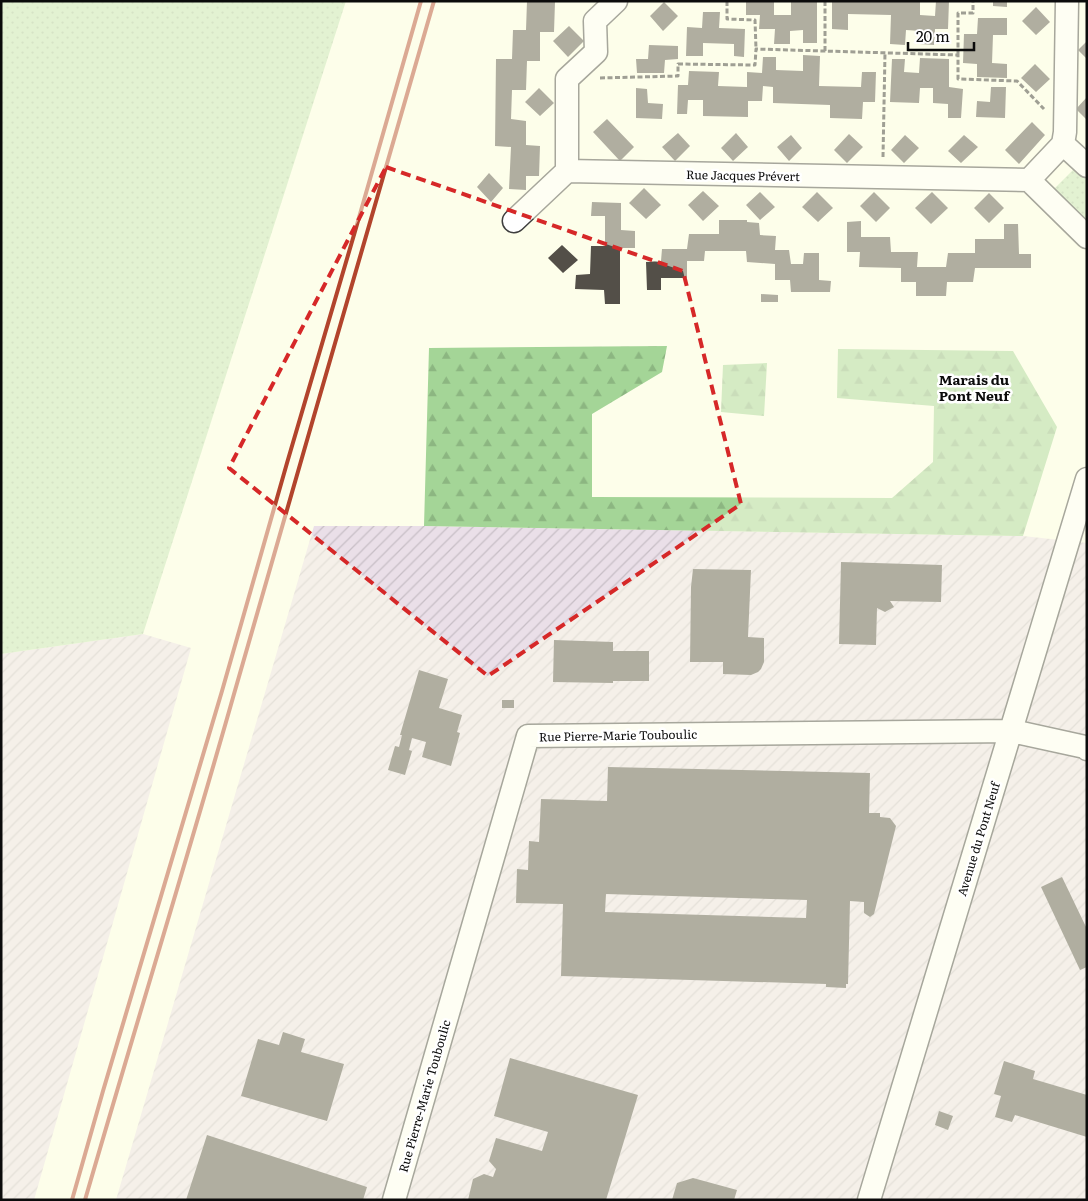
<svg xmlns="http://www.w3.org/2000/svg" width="1088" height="1201" viewBox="0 0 1088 1201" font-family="Literata,serif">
	<defs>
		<pattern id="industrial-furrows" width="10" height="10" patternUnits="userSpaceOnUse" patternTransform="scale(1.25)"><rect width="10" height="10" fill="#eadfe8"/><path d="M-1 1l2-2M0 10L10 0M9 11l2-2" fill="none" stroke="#c7bec6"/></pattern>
		<pattern id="grass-dots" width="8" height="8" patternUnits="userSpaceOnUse" patternTransform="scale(1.25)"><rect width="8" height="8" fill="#c4e5b6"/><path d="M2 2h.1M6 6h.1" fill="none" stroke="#a7c39b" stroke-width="1.8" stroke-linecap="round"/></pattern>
		<pattern id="forest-firs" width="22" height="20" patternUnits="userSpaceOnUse" patternTransform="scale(1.25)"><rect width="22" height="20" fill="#a4d597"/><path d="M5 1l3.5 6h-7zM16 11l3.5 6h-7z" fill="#8cb681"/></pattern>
	</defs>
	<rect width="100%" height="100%" fill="#fdfeea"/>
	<path fill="url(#industrial-furrows)" d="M314,526H424L1023,536L1087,543V1200H116Z
		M143,634L191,648L34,1200H1V654Z"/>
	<path fill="url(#grass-dots)" d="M1,1H346L143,634L1,654Z
		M1074,169L1087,180V225L1052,191Z"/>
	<path fill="url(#forest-firs)" d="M667,346L662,372L592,414V497L892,498L933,462L934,406L837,398L838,349L1013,351L1057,427L1023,536L424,526L429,348Z
		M767,363L764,416L721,412L723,365Z"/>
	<path fill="#534f48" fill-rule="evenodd" d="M527,1L555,2L554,32H540V61H527L526,90H512L511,119L526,121V145L540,146L539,176H526V190L509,189L511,147L495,146L496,59H512L513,30H526Z
		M746,1H774V15H791V2H817V43H803V30L790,31V44H774L775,29H759L760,15H746Z
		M832,1L920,2V15L935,16L936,1H949L948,29H935L934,45L920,44L921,31L906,30L905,45L890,44L891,15L848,14V30L832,29Z
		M993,1H1007V7L993,6Z
		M664,2L678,16L663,31L650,16Z
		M1036,7L1050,22L1036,35L1022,21Z
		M703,12H720L719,28L745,29L744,57L734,56V44L703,43V56H686L687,27L702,28Z
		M978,18H1007V35H993L992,63L1007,64V78L977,77V64L963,63L964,34H977Z
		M569,26L584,41L568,57L553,41Z
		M1087,41V59L1078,50Z
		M649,45L678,46V59L665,60L664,73H637L636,59H648Z
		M803,55L820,56L819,86L861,87L862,72H876L875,102H863L862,119L830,118V105L773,103V87L763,86L762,101H748V117L703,116V100H688L687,114H677L678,85H688L689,71L719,72L718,86L747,87V72L762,73L763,57H776V70L803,71Z
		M920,58L949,59V87L963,89L961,118H948V104L933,103V88H920L919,103L890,102L892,59H905L904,72L919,73Z
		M1035,64L1050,79L1036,92L1021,78Z
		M991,87H1006L1005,118L976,117L977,101L990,102Z
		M539,88L554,103L540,116L525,102Z
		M636,88L647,89L648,103L663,104L662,119L636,118Z
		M1087,97V120L1076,109Z
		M607,119L634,147L620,161L593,132Z
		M1032,122L1045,135L1019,164L1005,150Z
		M678,133L690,146L675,161L662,147Z
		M736,133L748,147L733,161L721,148Z
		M849,134L863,147L847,163L834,150Z
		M791,135L802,148L789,161L777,147Z
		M905,135L919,148L904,163L891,150Z
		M964,135L978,147L961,163L948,151Z
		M489,173L503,188L491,202L477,187Z
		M644,188L661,205L646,219L629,203Z
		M703,191L719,206L703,221L688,205Z
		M760,192L775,207L760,220L746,205Z
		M817,192L833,208L818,222L802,207Z
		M874,192L890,208L876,222L860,206Z
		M932,192L948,208L931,224L915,208Z
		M989,193L1004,208L989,223L974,208Z
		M592,202L621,203V230L635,231V248H620V304H605L604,290L575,289L576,275L590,274L591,246H605V216H591Z
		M719,220H747V222L759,223L760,235L776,236L775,250H789L791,264H803L804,253H819V280L831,281L830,292H791L790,280H775V264L747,262L746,251H705L704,261H687V278H661V290H647L646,262L661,261L662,249H687L689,234H719Z
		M861,221V237H890L891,252H918L917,267H946L948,253H975V239H1004V224H1018L1019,254H1031V268H975L973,282H947L946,296H916V282H901V268L859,267L860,252H847V222Z
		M562,245L578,260L563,273L548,258Z
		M761,294L778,295V302H761Z
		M841,562L942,565L941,602L890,601L894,607L885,612L877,608L876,645L839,644Z
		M693,569L751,570L748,637L764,638V662L761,669L758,672L751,675L723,674V662H690L691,587Z
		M554,640L613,642V651H649V681H613V683L553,682Z
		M419,670L448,679L439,708L462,715L457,732L460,733L451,766L422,757L426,742L412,738L409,750L412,751L405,775L388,770L395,746L399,747L402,735H400Z
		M502,700H514V708H502Z
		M608,767L870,773L869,813H880V817L890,818L896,826L874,914L870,917L864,913V902L850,901L848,984H846V988L826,987V984L561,976L563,904L516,903L517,869L528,870L529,841L539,842L541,799L607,801ZM606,894L807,900L806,918L605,912Z
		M1062,877L1087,929V967L1080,970L1041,887Z
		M283,1032L305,1039L301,1052L344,1064L327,1121L241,1096L258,1039L279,1045Z
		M510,1058L638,1095L606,1200H468L473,1179L484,1174L493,1177L496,1169L489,1161L496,1138L542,1151L548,1132L494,1116Z
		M1004,1061L1035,1071L1033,1079L1087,1095V1137L1015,1115L1012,1122L995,1117L1001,1096L994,1094Z
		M939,1111L953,1116L948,1130L935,1125Z
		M207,1135L367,1187L363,1200H186Z
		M693,1178L737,1190L734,1200H672L677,1183Z"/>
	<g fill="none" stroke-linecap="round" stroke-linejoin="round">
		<g stroke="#3e3e3e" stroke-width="25">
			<path id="minor" d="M616,1L595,21L596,52L567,79V171L1029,180L1087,237
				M1067,1L1065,132L1063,144L1087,166
				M1029,180L1063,144
				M514,221L567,171
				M394,1200L528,736L1012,731L1085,747L1087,749
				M869,1200L1087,479"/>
		</g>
		<path stroke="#2d2d2d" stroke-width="3" stroke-dasharray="5 2.5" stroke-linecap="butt" d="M727,1V19L755,20L756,49
			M825,51V1
			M958,55V13H973V1
			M600,78L678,76V64L755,65L756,49L958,55V79L1017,81L1044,109
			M883,157L885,53"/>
		<use href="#minor" stroke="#fff" stroke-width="22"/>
		<path stroke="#b2442c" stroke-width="4" d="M72,1200L103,1091L222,691L287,463L356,228L421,1
			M85,1200C134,1031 186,863 234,694C301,463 366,232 434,1"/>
	</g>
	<path d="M0 0H1088V1201H0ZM386,167L683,271L741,504L488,676L229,468Z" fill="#fdfeea" fill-opacity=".55" fill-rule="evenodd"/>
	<path fill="none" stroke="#d62828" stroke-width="4" stroke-dasharray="10 6" stroke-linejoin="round" d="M386,167L683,271L741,504L488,676L229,468Z"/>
	<g text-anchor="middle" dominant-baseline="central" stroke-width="5" stroke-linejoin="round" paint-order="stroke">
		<g font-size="12" fill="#0b0b0b" stroke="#fff">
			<text transform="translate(743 175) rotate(1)">Rue Jacques Prévert</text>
			<text transform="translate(618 735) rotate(-1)">Rue Pierre-Marie Touboulic</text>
			<text transform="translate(978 839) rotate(-73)">Avenue du Pont Neuf</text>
			<text transform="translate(424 1096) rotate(-74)">Rue Pierre-Marie Touboulic</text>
		</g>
		<g font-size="14" font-weight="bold" fill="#0b0b0b" stroke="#fff">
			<text x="974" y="379">Marais du<tspan x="974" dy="16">Pont Neuf</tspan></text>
		</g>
	</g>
	<rect width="1088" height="1201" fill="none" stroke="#0b0b0b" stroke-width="5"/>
	<path d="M908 42v8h66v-8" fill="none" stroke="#0b0b0b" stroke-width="2.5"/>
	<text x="916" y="42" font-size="15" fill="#0b0b0b" stroke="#ffffff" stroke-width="4" paint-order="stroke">20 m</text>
</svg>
